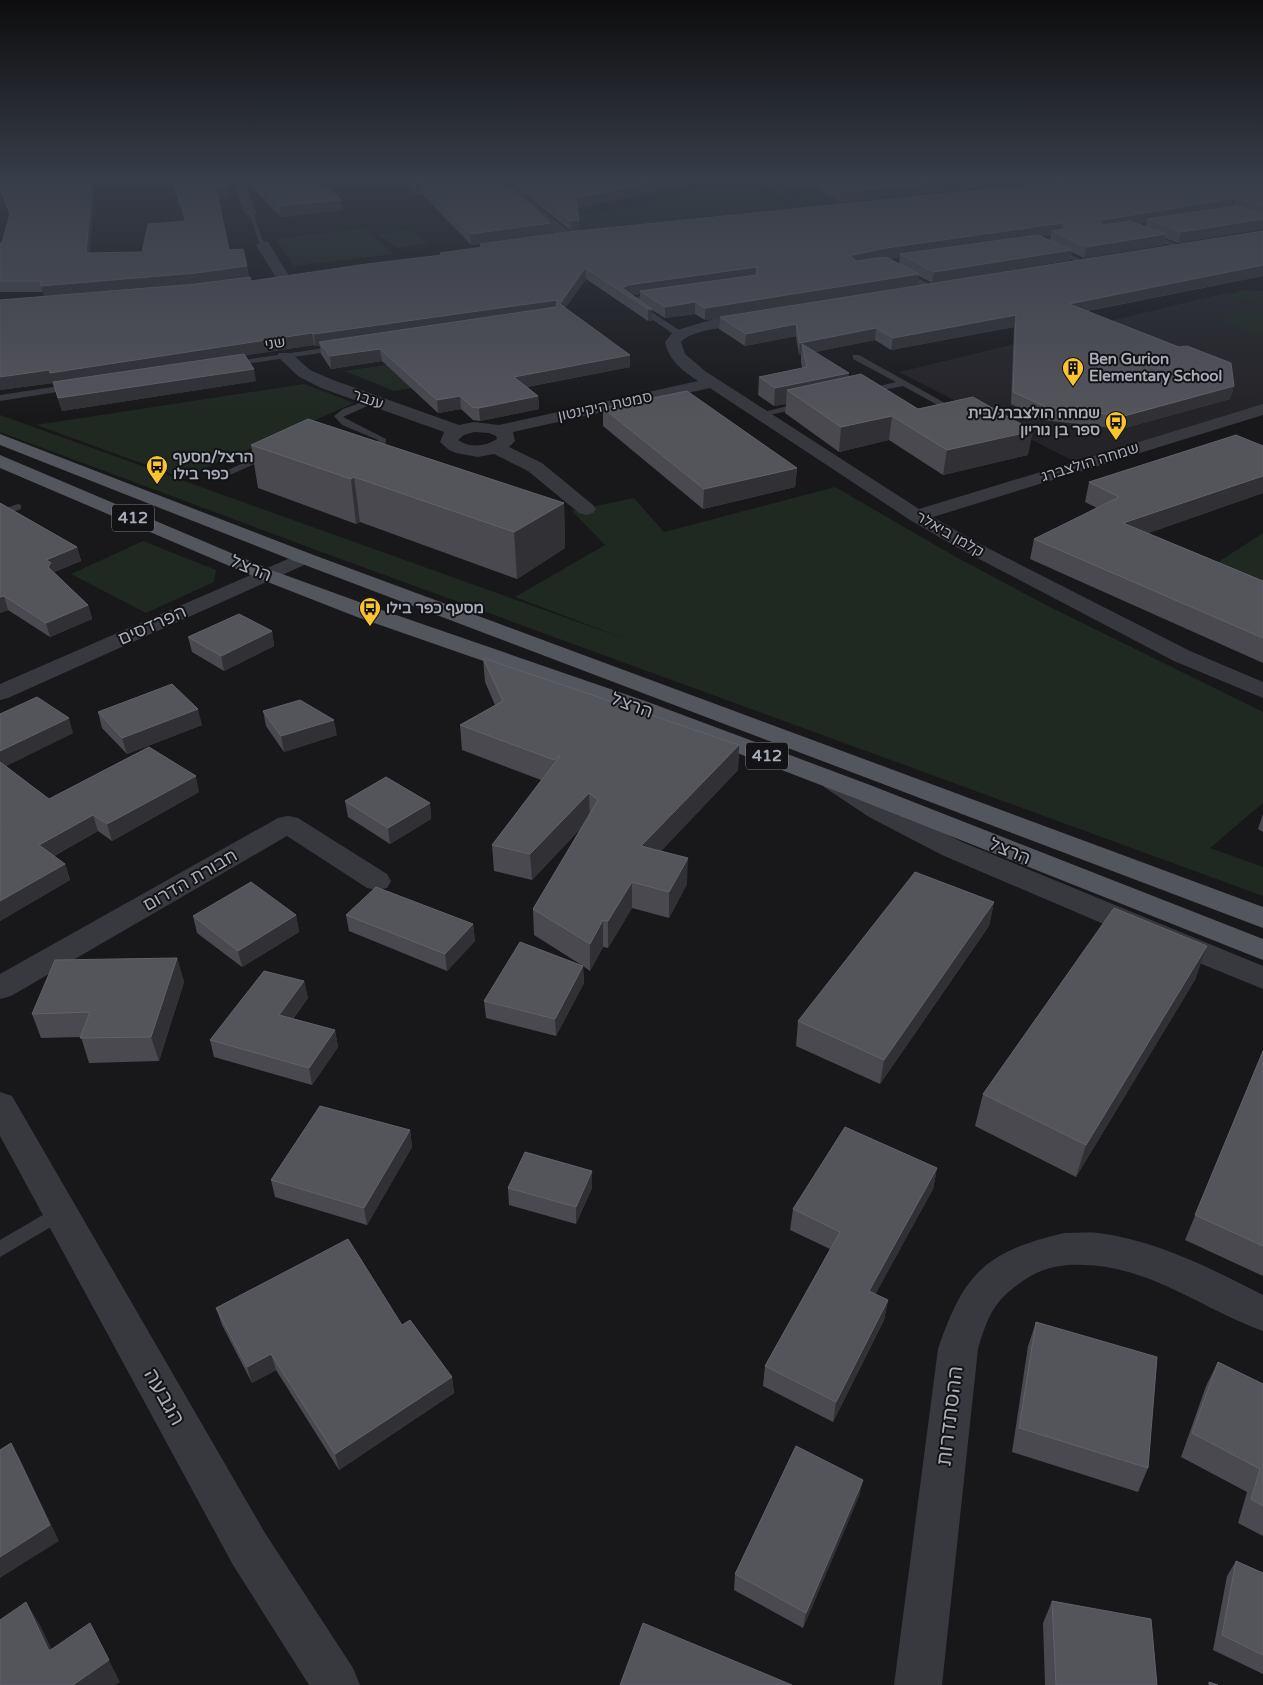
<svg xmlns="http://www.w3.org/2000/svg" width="1263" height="1685" viewBox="0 0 1263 1685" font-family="'Varela Round','Noto Sans Hebrew',sans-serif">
	<rect width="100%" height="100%" fill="#18181a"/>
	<path fill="#242327" d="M768,179H1042L1054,183L799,209L766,189Z
		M1226,293L1263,307V406L1073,461L899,372Z"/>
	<path fill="#1f2821" d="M725,179H765L760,189L797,210L575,234L558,218L624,209Z
		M809,188L833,201L804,204L781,191Z
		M364,228L394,254L294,266L276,239Z
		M410,230L428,243L396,248L378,234Z
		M1243,290L1263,291V307L1229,295Z
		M1248,311L1263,316V337L1216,319Z
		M467,353L485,375L394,391L345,371Z
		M304,384L354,403L183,478L36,425Z
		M0,415L628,640L515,597L605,545L572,511L634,498L664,532L835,487L956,557L1046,605L1263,712V803L1210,848L1263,867V896L327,554L0,432Z
		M1263,533V586L1215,564Z
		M143,541L216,570L214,582L146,613L71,574Z"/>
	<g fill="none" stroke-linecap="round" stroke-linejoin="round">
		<path fill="#38393f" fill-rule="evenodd" d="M248,211L253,212L265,246L260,245Z
			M1148,233L1184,247L1185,248L1180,249L1146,236L1145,235Z
			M1054,249H1058L1090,264L1085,265L1054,251Z
			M903,271L936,287L937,289L930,291L901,274V272Z
			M659,294L663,296L662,298L635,301L682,332V336H676L624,300L628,298Z
			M338,346L342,348L341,350L231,366L227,364L231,362Z
			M853,355H859L961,412L954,414L903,386L863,394V390L896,382L853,359Z
			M73,384L76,385V389L0,401V395Z
			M371,399L378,401L343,417L386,439L385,450L371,459L366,456L377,447L378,440L342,425L334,416L343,409Z
			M803,402L807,405L806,407L760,417L756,414Z
			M269,451L272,452V456L221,479H215L213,477Z
			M18,504L21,505V509L0,516V510Z
			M60,1205L66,1208L69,1213L66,1218L0,1257V1240Z"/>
		<path fill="#38393f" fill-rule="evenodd" d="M232,179H244L256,212L254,215H246L244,212Z
			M491,179H504L572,234L574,237L572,240H562Z
			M1046,179H1064L1073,183L1067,187L1048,181Z
			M263,241L268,242L291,279L289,282H279L277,279L256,245Z
			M756,313L761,315L764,318L761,321C743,326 692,328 681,342L685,354L705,371L919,509L1263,404V415L933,517L974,541L1190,651L1263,682V698L1174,661L960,549L910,520L710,388L513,432L515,441L509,447L542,463L593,505L596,509L593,513L586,515L579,513L528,471L494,454L478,457L456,453L449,450L440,442L444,432L321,388L298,376L277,356L279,353H291L310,370L333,380L459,425L474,422L499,425L698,381C683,371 669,361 665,342L674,331L714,319ZM474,432L489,433L496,436L497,439C485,447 470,448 458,440L464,435Z
			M304,552L311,554L314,558L311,562L8,698L0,700V684Z
			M833,773L842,775L888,805L962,842L1263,966V989L1106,925L942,855L869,817L824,787L820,781L824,775Z
			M288,816L298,818L387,874L391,881L387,888L377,890L367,888L287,836L11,996L0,999V974L278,818Z
			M0,1092L12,1096L265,1533L353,1668L360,1685H309L233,1565L0,1136Z
			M1064,1233C1075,1233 1087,1232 1098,1233C1156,1240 1212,1269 1263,1295V1331C1202,1309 1150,1266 1083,1265C1063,1264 1046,1267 1029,1277C995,1299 989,1312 978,1349L942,1685H894L938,1349C964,1273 985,1252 1064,1233Z"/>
		<path fill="#54565e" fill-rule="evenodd" d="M0,434L311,554L1263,907V928L297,562L0,445Z
			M0,455L274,571L373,607L648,702L870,785L1263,939V960L852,797L630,712L357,617L260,579L0,468Z"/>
	</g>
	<path fill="#49494f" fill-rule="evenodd" d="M0,179L92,186L94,196L89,253L142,252L185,222L171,179H225L229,197L218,198L229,250L247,266L249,277L251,281L440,255V253L480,248V244L1263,179V229L1178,243L1165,238L1164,245L1084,258L1072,252L1070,260L932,283L919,276L918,285L787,307L1263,231V276L1088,311L1234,386L1230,399L1121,429L1043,420L1011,404L1014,327L891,350L875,340L815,352L848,377L918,409L1028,455L943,475L889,440L839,452L785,413L786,404L774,406L758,395L759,377L802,368L801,362V355H799L796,336L745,346L719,329L720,318L705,320L695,314L665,318L652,310V321H648L586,279L565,308L630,367L527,387L538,396L539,409L480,421L473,420L461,409L438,413L382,361L331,369L321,354L320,346H315L314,345L245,355L256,381L62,411L53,383L0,390L44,297L43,292H0V243H2L10,216L0,189ZM1146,223L1145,227L1137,224ZM1051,235L1050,240L1041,236ZM900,257L899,264L889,259ZM640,294V300L633,295Z
		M245,179H319L343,210L281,217Z
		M402,179H499L552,234L471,245L421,193L417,194Z
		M506,179H716L577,208L579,220V230L571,231Z
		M801,179H1063L840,202Z
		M603,408L797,468L795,487L703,509L603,426Z
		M251,445L564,503L565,548L517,579L360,522L356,524L258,488Z
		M1263,446V493L1148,533L1263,581V663L1030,559L1034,539L1097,508L1085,502L1089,482Z
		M0,503L77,547L81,561L54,572L88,605L92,619L50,637L8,610L0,613Z
		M272,631L274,646L224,671L192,652L188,637Z
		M483,658L739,745L738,770L661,851L687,884L669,918L632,908L608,948L603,947L590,971L583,966L584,983L556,1036L486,1018L484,1001L583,966L534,935L533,909L582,827L532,880L494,871L492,845L541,780L462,750L460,725L495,705L485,682Z
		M263,711L337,735L284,752L266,726Z
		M98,712L202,725L127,754L102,728Z
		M0,714L73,733L6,766L49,799L199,792L112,841L98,831L54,856L65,864L70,880L0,921Z
		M345,801L430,803L431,819L390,844L348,817Z
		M1263,814V832L1258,829Z
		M994,902L989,926L880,1084L796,1046L798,1021Z
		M296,915L299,932L242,967L197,933L193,916Z
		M346,915L473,924L475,941L447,971L349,931Z
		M177,958L184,982L159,1061L89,1063L81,1037L41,1038L32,1014Z
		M1196,978L1076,1177L975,1126L983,1094Z
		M304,981L308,998L293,1019L335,1030L338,1047L312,1085L214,1057L210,1040Z
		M1263,1051V1276L1185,1240Z
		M410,1130L412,1147L367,1225L275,1197L271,1180Z
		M937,1168L933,1189L875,1294L888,1300L884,1320L833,1422L763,1386L765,1366L830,1249L790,1230L793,1209Z
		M508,1188H592L576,1224L509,1205Z
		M216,1308L402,1325L452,1377L454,1393L339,1470L276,1370L252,1383L222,1325Z
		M1036,1322L1148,1468L1138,1492L1012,1452L1028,1346Z
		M1218,1362L1263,1384V1536L1238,1523L1247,1492L1181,1457L1206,1386Z
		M863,1480L859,1496L803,1628L734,1590L735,1574Z
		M1236,1561L1263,1573V1674L1213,1650L1227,1576Z
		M1052,1601L1157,1685H1045L1043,1623Z"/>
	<path fill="#313135" d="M670,179H716L576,208V198Z
		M972,179H1063L840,202L841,192Z
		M420,183L421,193L417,194L416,184Z
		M92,186L94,196L89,264L86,253Z
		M228,187L229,197L217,198L216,188Z
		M1236,198L1234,208L1147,219L1146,223L1100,230V222L1102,220Z
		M341,200L343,210L281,217L279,206Z
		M1263,219V229L1178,243L1181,232Z
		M579,220V230L571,231L570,221Z
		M551,223L552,234L471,245L470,234Z
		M1063,223L1061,233L1052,231L1051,235L904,256L900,254V257L885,259L852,266L851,257L853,255L886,248Z
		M1166,234L1164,245L1084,258L1086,247Z
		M1072,250L1070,260L932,283L934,272Z
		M1263,265V276L1066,315L1069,304Z
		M247,266L249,277L198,284L44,297L41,286Z
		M757,267L756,279L640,291V294L628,296L622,288L628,285Z
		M585,268L586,279L560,315V304Z
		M919,274L918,285L705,320V308Z
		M557,300V312L319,342L320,346H315L314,334Z
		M695,302V314L665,318V307Z
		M648,309H652V321H648Z
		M1016,315L1014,327L891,350L893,338Z
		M796,324V336L745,346L746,334Z
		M876,328L875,340L804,354L802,344L801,355H799L800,343Z
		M312,333L314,345L53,385L50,373Z
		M380,349L382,361L331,369L330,356Z
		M630,355V367L515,389L514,377Z
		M254,369L256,381L62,411L58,398Z
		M49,370L53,383L0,390V377Z
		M849,373L847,391L787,390L786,404L774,406L775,388Z
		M1234,386L1230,399L1121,429L1124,416Z
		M460,396L461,409L438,413L437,400Z
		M538,396L539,409L480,421L479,408Z
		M892,416L889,440L839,452L841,427Z
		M1033,431L1028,455L943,475L947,450Z
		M797,468L795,487L703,509L704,489Z
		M1263,476V493L1118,544L1123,523Z
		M354,477L360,522L356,524L351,479Z
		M564,503L565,548L517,579L514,532Z
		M77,547L81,561L54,572L52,581L46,560Z
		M4,596L8,610L0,613V597Z
		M88,605L92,619L50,637L46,623Z
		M272,631L274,646L224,671L221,656Z
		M198,709L202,725L127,754L122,738Z
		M69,718L73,733L0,769V751Z
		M334,720L337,735L284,752L281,736Z
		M739,745L738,770L641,872V846Z
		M196,776L199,792L112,841L107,824Z
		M589,793L590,819L532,880L530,854Z
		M430,803L431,819L390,844L388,828Z
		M93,815L98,831L44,861L39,845Z
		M688,858L687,884L669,918V892Z
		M65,864L70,880L0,921V901Z
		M632,882V908L608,948V921Z
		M994,902L989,926L880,1084L884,1060Z
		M296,915L299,932L242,967L238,951Z
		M603,920V947L590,971V944Z
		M473,924L475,941L447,971L445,954Z
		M1207,946L1196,978L1076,1177L1086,1145Z
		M177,958L184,982L159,1061L151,1037Z
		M583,966L584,983L556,1036L555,1019Z
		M304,981L308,998L283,1032L279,1015Z
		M335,1030L338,1047L312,1085L309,1068Z
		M410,1130L412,1147L367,1225L364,1208Z
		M937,1168L933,1189L866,1312L869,1291Z
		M592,1171V1188L576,1224V1207Z
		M888,1300L884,1320L833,1422L836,1402Z
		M271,1354L276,1370L252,1383L247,1367Z
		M452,1377L454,1393L339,1470L335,1454Z
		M11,1443L20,1459L59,1541L0,1578V1557Z
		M863,1480L859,1496L803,1628L806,1613Z
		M26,1602L40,1625L63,1673L49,1651Z
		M90,1623L120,1682L116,1685H73Z"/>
	<path fill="#54545b" stroke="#61626a" d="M0,179H90L92,186L86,253L142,252L148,224L187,221L172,179H225L228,187L216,188L229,250L243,249L247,266L196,273L41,286V281H0V243H2L10,214L0,186Z
		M253,179H319L341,200L279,206Z
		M411,179H499L551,223L470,234L420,183L416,184Z
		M518,179H670L576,198L579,220L570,221Z
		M818,179H972L841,192Z
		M1075,179H1263V206L1236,198L1102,220L1100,222L1104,225L1130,221L1166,234L1086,247L1052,231L1066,229L1068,226L1063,223L886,248L853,255L851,257L856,261L886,257L919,274L705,308L695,302L665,307L640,291L756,275L757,267L628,285L622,288L652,309H648L585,268L560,304L630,355L514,377L538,396L479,408L472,407L460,396L437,400L380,349L330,356L319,342L556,307L557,300L314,334L312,333L50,373L49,370L0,377V300L196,284L250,277L251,281L367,264L442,255L440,253L483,247L480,244L567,232L1009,187Z
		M1236,206L1263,214V219L1181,232L1147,219Z
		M1263,231V265L1069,304L1179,347L1187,346L1231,363L1234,386L1124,416L1046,407L1013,392L1016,315L893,338L876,328L800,343L796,324L746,334L720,317Z
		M1038,235L1072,250L934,272L900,254Z
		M802,344L849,373L775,388L759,377L807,367Z
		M244,354L254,369L58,398L53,382Z
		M861,374L918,409L973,397L1033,431L947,450L892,416L841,427L787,390Z
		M687,391L797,468L704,489L603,408Z
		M308,419L564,503L514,532L354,477L351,479L251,445Z
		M1236,435L1263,446V476L1123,523L1263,581V638L1034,539L1119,497L1089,482Z
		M0,503L77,547L46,560L51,563L48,567L88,605L46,623L4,596L0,597Z
		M239,614L272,631L221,656L188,637Z
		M483,658L739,745L641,846L688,858L669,892L632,882L608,921L603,920L590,944L533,909L598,800L589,793L530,854L492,845L560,756L554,760L460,725L503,701Z
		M172,684L198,709L122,738L98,712Z
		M37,697L69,718L0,751V714Z
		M300,700L334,720L281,736L263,711Z
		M149,747L196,776L107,824L93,815L39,845L65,864L0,901V827L2,826L0,824V762L49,799Z
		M386,777L430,803L388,828L345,801Z
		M915,872L994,902L884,1060L798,1021Z
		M251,882L296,915L238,951L193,916Z
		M376,887L473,924L445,954L346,915Z
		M1114,908L1207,946L1086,1145L983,1094Z
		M520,942L583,966L555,1019L484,1001Z
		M177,958L151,1037L80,1038L90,1012L32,1014L55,960Z
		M264,971L304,981L279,1015L335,1030L309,1068L210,1040Z
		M1263,1051V1246L1195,1215Z
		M320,1106L410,1130L364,1208L271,1180Z
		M845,1127L937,1168L869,1291L888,1300L836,1402L765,1366L840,1232L793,1209Z
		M525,1152L592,1171L576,1207L508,1188Z
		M348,1239L402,1325L410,1320L452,1377L335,1454L271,1354L247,1367L216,1308Z
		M1036,1322L1157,1357L1148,1468L1019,1428Z
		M1218,1362L1263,1384V1506L1251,1499L1260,1469L1192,1433Z
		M11,1443L50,1525L0,1557V1450Z
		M796,1446L863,1480L806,1613L735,1574Z
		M1236,1561L1263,1573V1655L1222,1635Z
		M1052,1601L1151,1619L1157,1685H1056Z
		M26,1602L49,1651L90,1623L109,1660L73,1685H0V1620Z
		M643,1623L792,1685H620Z
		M1209,1682L1218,1685H1209Z"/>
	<linearGradient id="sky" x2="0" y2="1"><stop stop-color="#0d0d0e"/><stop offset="0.43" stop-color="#373d49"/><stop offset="1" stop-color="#373d49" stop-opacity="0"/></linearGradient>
	<rect width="1263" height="415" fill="url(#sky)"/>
	<defs>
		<g id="building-pin" transform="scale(1.125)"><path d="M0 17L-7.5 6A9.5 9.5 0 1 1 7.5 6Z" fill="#fac430" stroke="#131315"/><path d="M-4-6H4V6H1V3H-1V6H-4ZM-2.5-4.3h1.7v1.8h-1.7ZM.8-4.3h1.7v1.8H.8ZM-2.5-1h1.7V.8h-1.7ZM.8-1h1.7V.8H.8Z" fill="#111"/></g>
		<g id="bus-pin" transform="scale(1.125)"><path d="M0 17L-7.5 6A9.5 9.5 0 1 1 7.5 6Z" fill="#fac430" stroke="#131315"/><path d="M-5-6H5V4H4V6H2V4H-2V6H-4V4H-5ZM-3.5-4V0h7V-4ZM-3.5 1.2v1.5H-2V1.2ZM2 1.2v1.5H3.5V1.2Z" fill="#111"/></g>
	</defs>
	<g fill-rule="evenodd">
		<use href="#building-pin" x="1073" y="368"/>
		<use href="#bus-pin" x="1116" y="422"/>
		<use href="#bus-pin" x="157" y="466"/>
		<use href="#bus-pin" x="370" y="608"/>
	</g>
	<g text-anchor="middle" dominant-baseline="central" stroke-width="4" stroke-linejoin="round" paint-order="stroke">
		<g font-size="15" fill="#a9adba" stroke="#131315">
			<text transform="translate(275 343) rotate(-9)">שני</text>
			<text transform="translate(368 399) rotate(20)">ענבר</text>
			<text transform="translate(605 406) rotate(-12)">סמטת היקינטון</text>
			<text transform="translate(1090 462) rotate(-17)">שמחה הולצברג</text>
			<text transform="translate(950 534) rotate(30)">קלמן ביאלר</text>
		</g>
		<g font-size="15" font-weight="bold" fill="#a9adba" stroke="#131315" text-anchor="start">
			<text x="1089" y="359">Ben Gurion<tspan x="1089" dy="17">Elementary School</tspan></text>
			<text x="1100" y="413" text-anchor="end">שמחה הולצברג/בית<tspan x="1100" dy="17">ספר בן גוריון</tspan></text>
			<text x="173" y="457">הרצל/מסעף<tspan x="173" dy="17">כפר בילו</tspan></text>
			<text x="386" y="608">מסעף כפר בילו</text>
		</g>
		<g fill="#131315" stroke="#7c7f88" stroke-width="1">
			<rect x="112" y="504.5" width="42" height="27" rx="4"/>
			<rect x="746" y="742.5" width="42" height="27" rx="4"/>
		</g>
		<g font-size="16" font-weight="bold" fill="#a9adba">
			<text x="133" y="518">412</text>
			<text x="767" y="756">412</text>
		</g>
		<g font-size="18" fill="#a9adba" stroke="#131315">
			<text transform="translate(251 568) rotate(22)">הרצל</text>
			<text transform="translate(152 625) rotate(-24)">הפרדסים</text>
			<text transform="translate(632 705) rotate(20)">הרצל</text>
			<text transform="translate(1010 851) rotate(22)">הרצל</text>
			<text transform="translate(190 880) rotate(-30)">חבורת הדרום</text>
		</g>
		<g font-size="21" fill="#a9adba" stroke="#131315">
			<text transform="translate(164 1397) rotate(61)">הגבעה</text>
			<text transform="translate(950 1416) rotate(-83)">ההסתדרות</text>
		</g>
	</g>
</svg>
